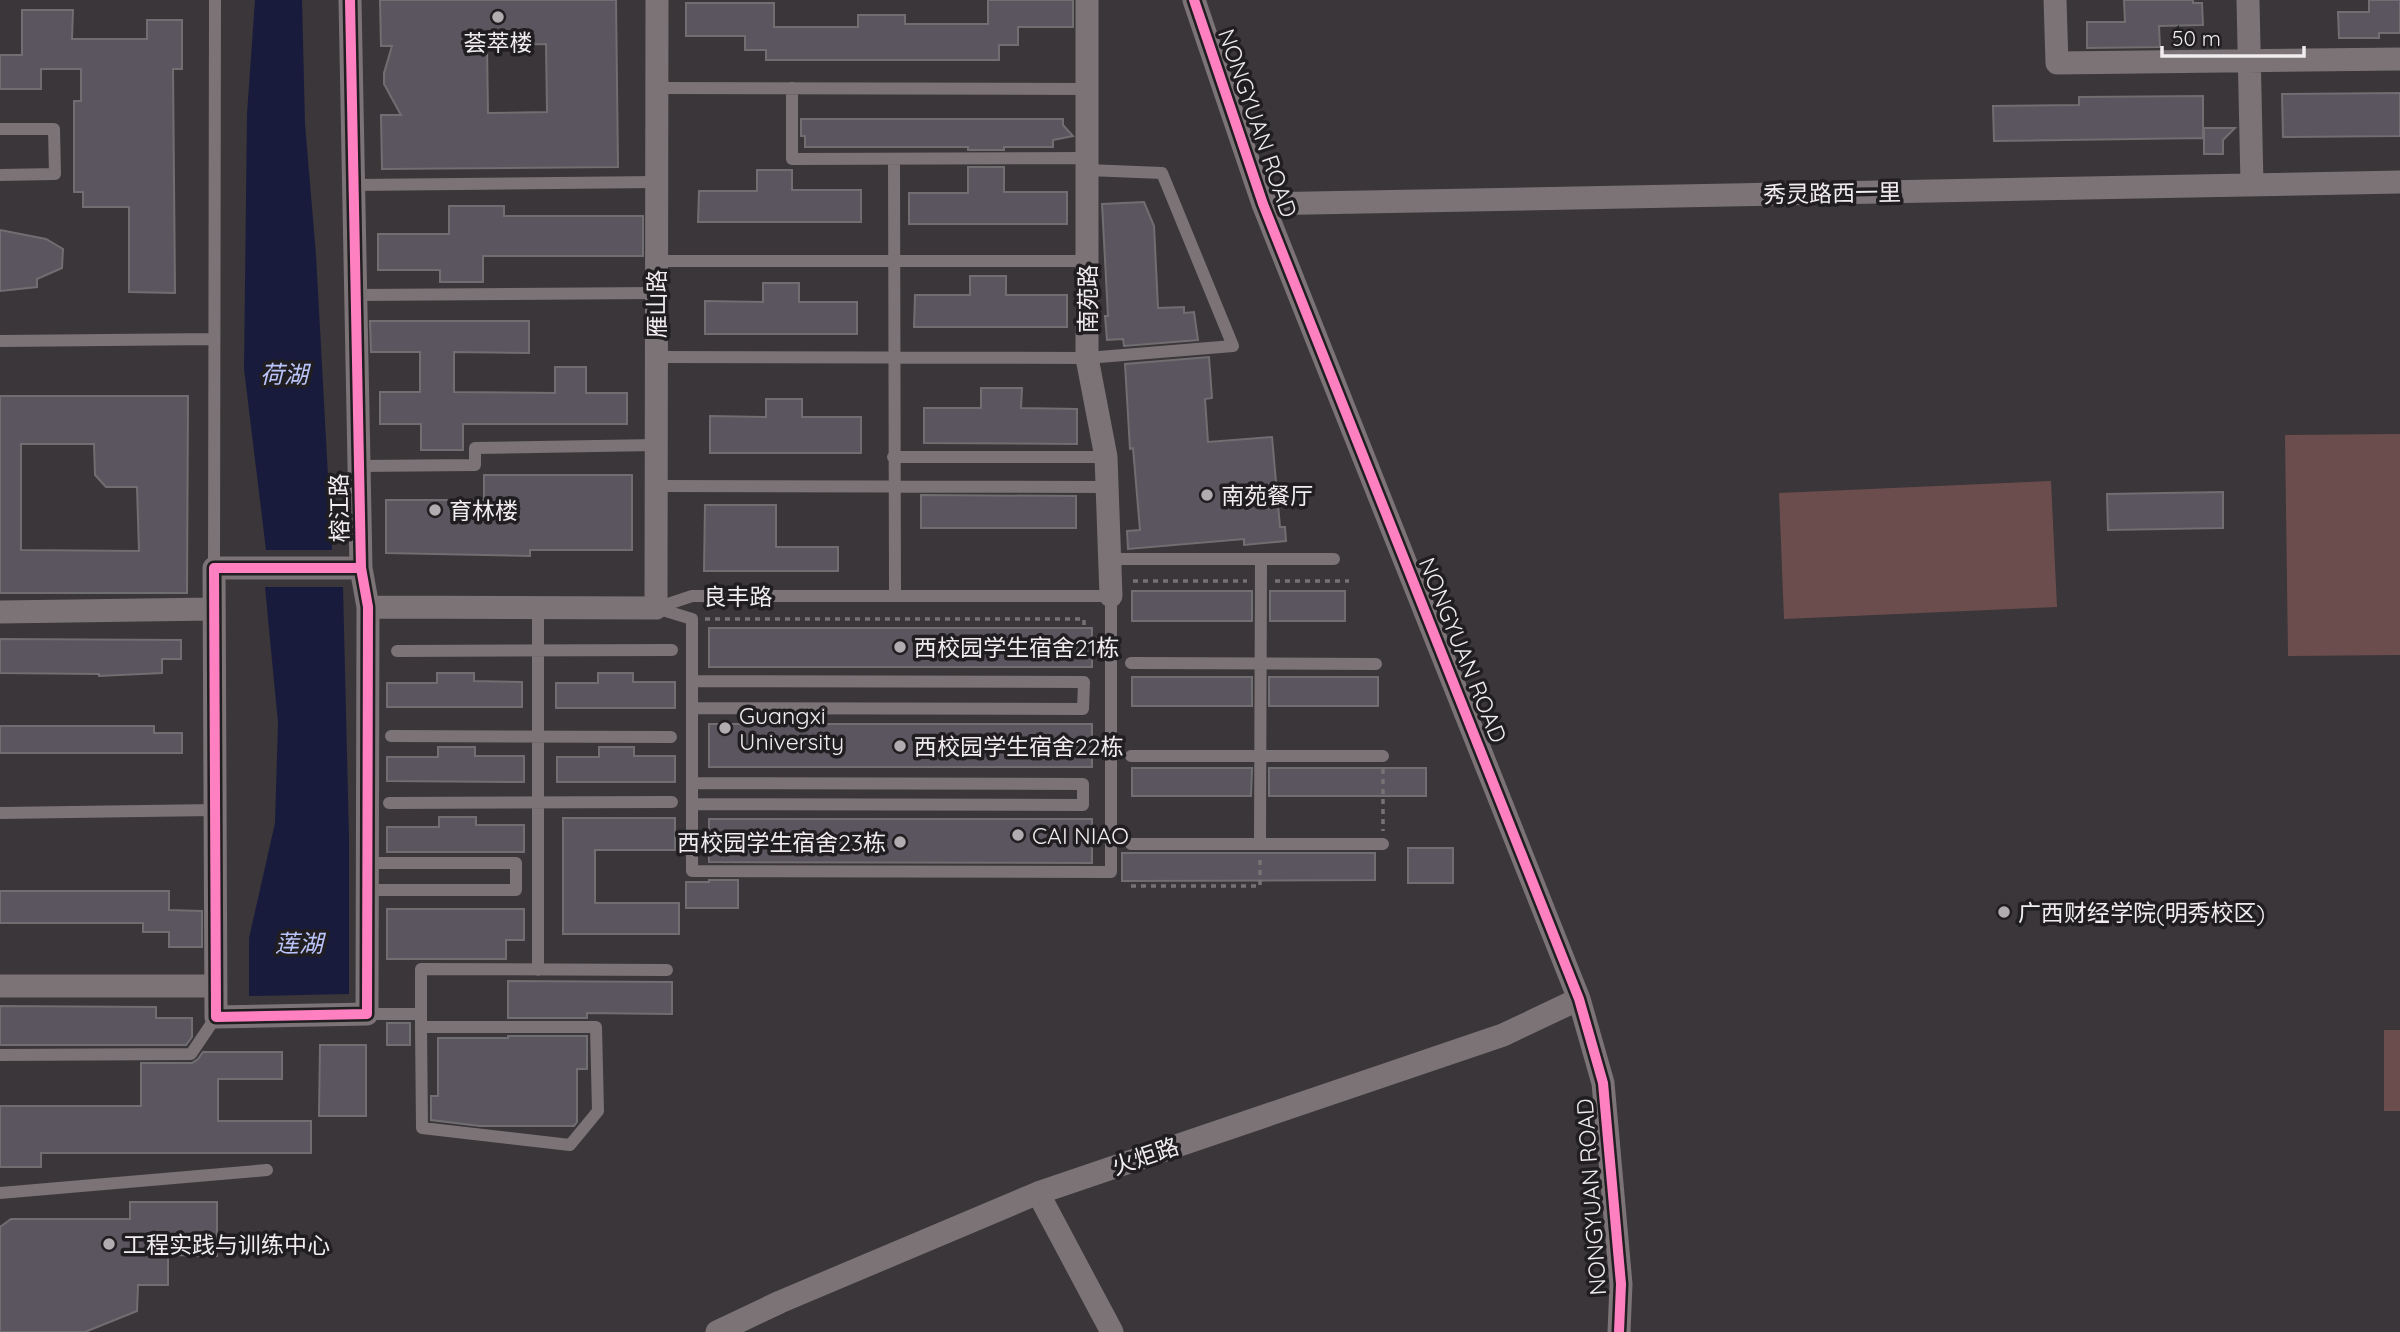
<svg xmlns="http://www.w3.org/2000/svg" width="2400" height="1332" viewBox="0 0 2400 1332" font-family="Quicksand,'Noto Sans SC',sans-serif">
	<rect width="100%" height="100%" fill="#3a3639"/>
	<path fill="#6c4d4d" d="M2400,434V655L2288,656L2285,435Z
		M2051,481L2057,607L1784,619L1779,493Z
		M2384,1030H2400V1111H2384Z"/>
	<path fill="#191b3c" d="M255,0H302L305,124L316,255L332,550H266L244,369L247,114Z
		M265,587H343L349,838V994L249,996V938L275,823L278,723Z"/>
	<path fill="#5a555e" stroke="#706e71" stroke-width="2" fill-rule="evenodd" d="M380,0H616L618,167L382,169L381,115H401L384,84V73L392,46H381ZM546,44L547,112L488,113L487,45Z
		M988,0H1073V27H1018V45H999V60H766V50H745V36H686V3H774V27H858V15H905V24H988Z
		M2124,0H2193V3H2202L2203,25L2159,26L2160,47L2087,48V22H2125Z
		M2369,0H2400V33H2379V38H2339L2338,12H2369Z
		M22,10H73L72,39H147V20H182V69H173L175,293L129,292V207H83V192H74V101H81V69H41V89H0V55H22Z
		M2400,93V136L2283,137L2282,94Z
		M2203,96V138L1994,141L1993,106L2079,105V97Z
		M801,119H1063V125L1073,136L1053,140V147H1004V150H968V147H805V136H801Z
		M2204,128H2235L2223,140V154H2204Z
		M968,167H1004V192H1067V224H909V193H968Z
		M757,170H792V190H861V222H698L699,191H757Z
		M1144,202L1154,226L1158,308L1184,307V313L1194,312L1198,340L1124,346L1123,339L1107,340L1105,316H1108L1102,204Z
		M449,206H504V216H643V256H483V282H440V270H378V234H449Z
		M0,230L46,239L63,249L62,268L37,279V287L0,291Z
		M970,276H1006V295H1067V327H914L915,295H970Z
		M763,283H799V302H857V334H705V301L763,302Z
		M370,321H529V353L454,352V392L555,393V367H586V393H627V424H463V450H421V424H380V392H420V352H371Z
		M1209,357L1212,398L1205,399L1208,442L1272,437L1280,527H1285L1286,541L1244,545V539L1128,549L1127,531L1140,530L1133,448L1130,449L1125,364Z
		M981,388H1022L1021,408L1077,409V444L924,443V408H981Z
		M0,396H188L187,593H0ZM21,444H94L95,475L106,487H137L139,551L21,550Z
		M766,399H802V417H861V453H710V416L766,417Z
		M484,475H632V550H530V556L386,553V500H484Z
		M2223,492V528L2108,530L2107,494Z
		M921,495L1076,496V528H921Z
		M705,505H776V547H838V571H704Z
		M1132,591H1252V621H1132Z
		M1270,591H1345V621H1270Z
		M709,628H1092V667H709Z
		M0,639L181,640V659H162V673L99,676V674L0,673Z
		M437,673H474V681L522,682V707H387V683H437Z
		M598,673H633V682H675V708H556V683H598Z
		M1132,677H1252V706H1132Z
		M1269,677H1378V706H1269Z
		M709,724H1092V767H709Z
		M0,726H154V733H182V753H0Z
		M438,747H475V756H524V782L387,781V757H438Z
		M599,747H634V756H675V782H557V757H599Z
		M1132,768H1252L1251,796H1132Z
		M1269,768H1426V796H1269Z
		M439,817H476V825H524V852H387V827H439Z
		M563,818H675V850H595V903H679V934H563Z
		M709,819H1092V863L709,862Z
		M1408,848H1453V883H1408Z
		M1122,853H1375V880L1122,881Z
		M709,880H738V908H686V882H709Z
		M0,891H169V910L202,911V947H169V932H143V923H0Z
		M387,909H524V940H506V959H387Z
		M508,981L672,982V1014L587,1013V1018H508Z
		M0,1006L156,1007V1018H192V1037L186,1045H0Z
		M387,1023H410V1045H387Z
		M508,1036H587V1069H577V1122L574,1126H480L431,1120V1096H438V1038H508Z
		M320,1045H366V1116H319Z
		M203,1052H282V1079H218V1121H311V1153H41V1167H0V1106H141V1063H192L198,1059Z
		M130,1202H217V1256L168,1255V1285H138L137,1311L85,1332H0V1227L11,1219H130Z"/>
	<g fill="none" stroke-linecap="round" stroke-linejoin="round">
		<path stroke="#767274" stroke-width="3.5" stroke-dasharray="5 5" stroke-linecap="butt" d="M1133,581H1247
			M1275,581H1349
			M705,619H1084V628
			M1383,769V831
			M1131,886H1260V860"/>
		<path stroke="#7b7376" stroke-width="12" d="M657,88L1087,89
			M792,88V159L1087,158
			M0,129H54L55,174L0,175
			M894,159L895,596
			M353,185L657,182
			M657,261H1087
			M356,295L656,293
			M0,341L214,339
			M656,357L1087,358L1233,346L1162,173L1087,170
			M893,457H1106
			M359,466L475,465V448L656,445
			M656,486L1107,487
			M1110,559H1334
			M214,568L215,0
			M692,596H1111V872L692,871V619L656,608Z
			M397,651L672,650
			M1131,663L1376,664
			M692,708L1083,709L1084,682L692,681
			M391,736L671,737
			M1131,756H1383
			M692,783L1083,784V805L692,804
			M389,803L672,802
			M0,813L215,810
			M1131,844H1383
			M1260,844L1261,559
			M367,863H516V890H367
			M538,970V607
			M367,1014H421V1027L422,1128L570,1145L598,1111L596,1027H421
			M421,1014V969L667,970
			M0,1055L191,1054L216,1017
			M0,1193L267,1170"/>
		<path stroke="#7b7376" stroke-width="23" d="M350,0L361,568L368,607L367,1014L216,1017L214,568H361
			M1087,0V358L1106,457L1111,596
			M1194,0L1263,204L1579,999L1603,1083L1621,1284L1619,1332
			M2055,0L2057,63L2400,59
			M2248,0L2252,184
			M1263,204L2400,182
			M368,607L656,608L657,0
			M0,612L214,609
			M0,986H216
			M1038,1193L1112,1332
			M717,1332L780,1302L1038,1193L1503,1035L1579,999"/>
		<g stroke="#201e20" stroke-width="15">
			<path id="cycleway" d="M350,0L361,568L368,607L367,1014L216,1017L214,568H361
				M1194,0L1263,204L1579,999L1603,1083L1621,1284L1619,1332"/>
		</g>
		<use href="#cycleway" stroke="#ff80c0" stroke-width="10"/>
	</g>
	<g fill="#b0acaf" stroke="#201e20" stroke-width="2.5">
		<circle cx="498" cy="17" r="7"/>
		<circle cx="1207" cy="495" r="7"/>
		<circle cx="435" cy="510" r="7"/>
		<circle cx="900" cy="647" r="7"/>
		<circle cx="725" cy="728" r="7"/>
		<circle cx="900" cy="746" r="7"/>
		<circle cx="1018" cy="835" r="7"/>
		<circle cx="900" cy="842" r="7"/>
		<circle cx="2004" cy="912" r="7"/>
		<circle cx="109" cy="1244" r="7"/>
	</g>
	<g text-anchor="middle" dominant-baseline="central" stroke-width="7" stroke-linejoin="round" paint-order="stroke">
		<g font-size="23" fill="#f0ecef" stroke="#201e20" text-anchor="start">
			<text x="498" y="42" text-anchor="middle">荟萃楼</text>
			<text x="1221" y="495">南苑餐厅</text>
			<text x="449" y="510">育林楼</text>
			<text x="914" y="647">西校园学生宿舍21栋</text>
			<text x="739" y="715">Guangxi<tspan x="739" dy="26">University</tspan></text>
			<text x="914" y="746">西校园学生宿舍22栋</text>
			<text x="1032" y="835">CAI NIAO</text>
			<text x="886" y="842" text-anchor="end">西校园学生宿舍23栋</text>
			<text x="2018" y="912">广西财经学院(明秀校区)</text>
			<text x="123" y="1244">工程实践与训练中心</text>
		</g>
		<g font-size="23" fill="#f0ecef" stroke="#201e20">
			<text transform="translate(1258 123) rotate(71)">NONGYUAN ROAD</text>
			<text transform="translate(1832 193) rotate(-1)">秀灵路西一里</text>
			<text transform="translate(1087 299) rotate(-90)">南苑路</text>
			<text transform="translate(656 304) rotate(-90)">雁山路</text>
			<text transform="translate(339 508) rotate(-91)">榕江路</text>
			<text x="738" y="596">良丰路</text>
			<text transform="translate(1463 650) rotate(68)">NONGYUAN ROAD</text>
			<text transform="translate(1145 1156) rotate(-19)">火炬路</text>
			<text transform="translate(1591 1197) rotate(-94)">NONGYUAN ROAD</text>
		</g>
		<g font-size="24" font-style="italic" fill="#bac4fa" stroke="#201e20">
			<text x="284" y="374">荷湖</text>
			<text x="299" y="943">莲湖</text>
		</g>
	</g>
	<path d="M2162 46v10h142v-10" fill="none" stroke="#f0ecef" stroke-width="3.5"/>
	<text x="2172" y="46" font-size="21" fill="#f0ecef" stroke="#201e20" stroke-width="5" paint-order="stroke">50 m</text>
</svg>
